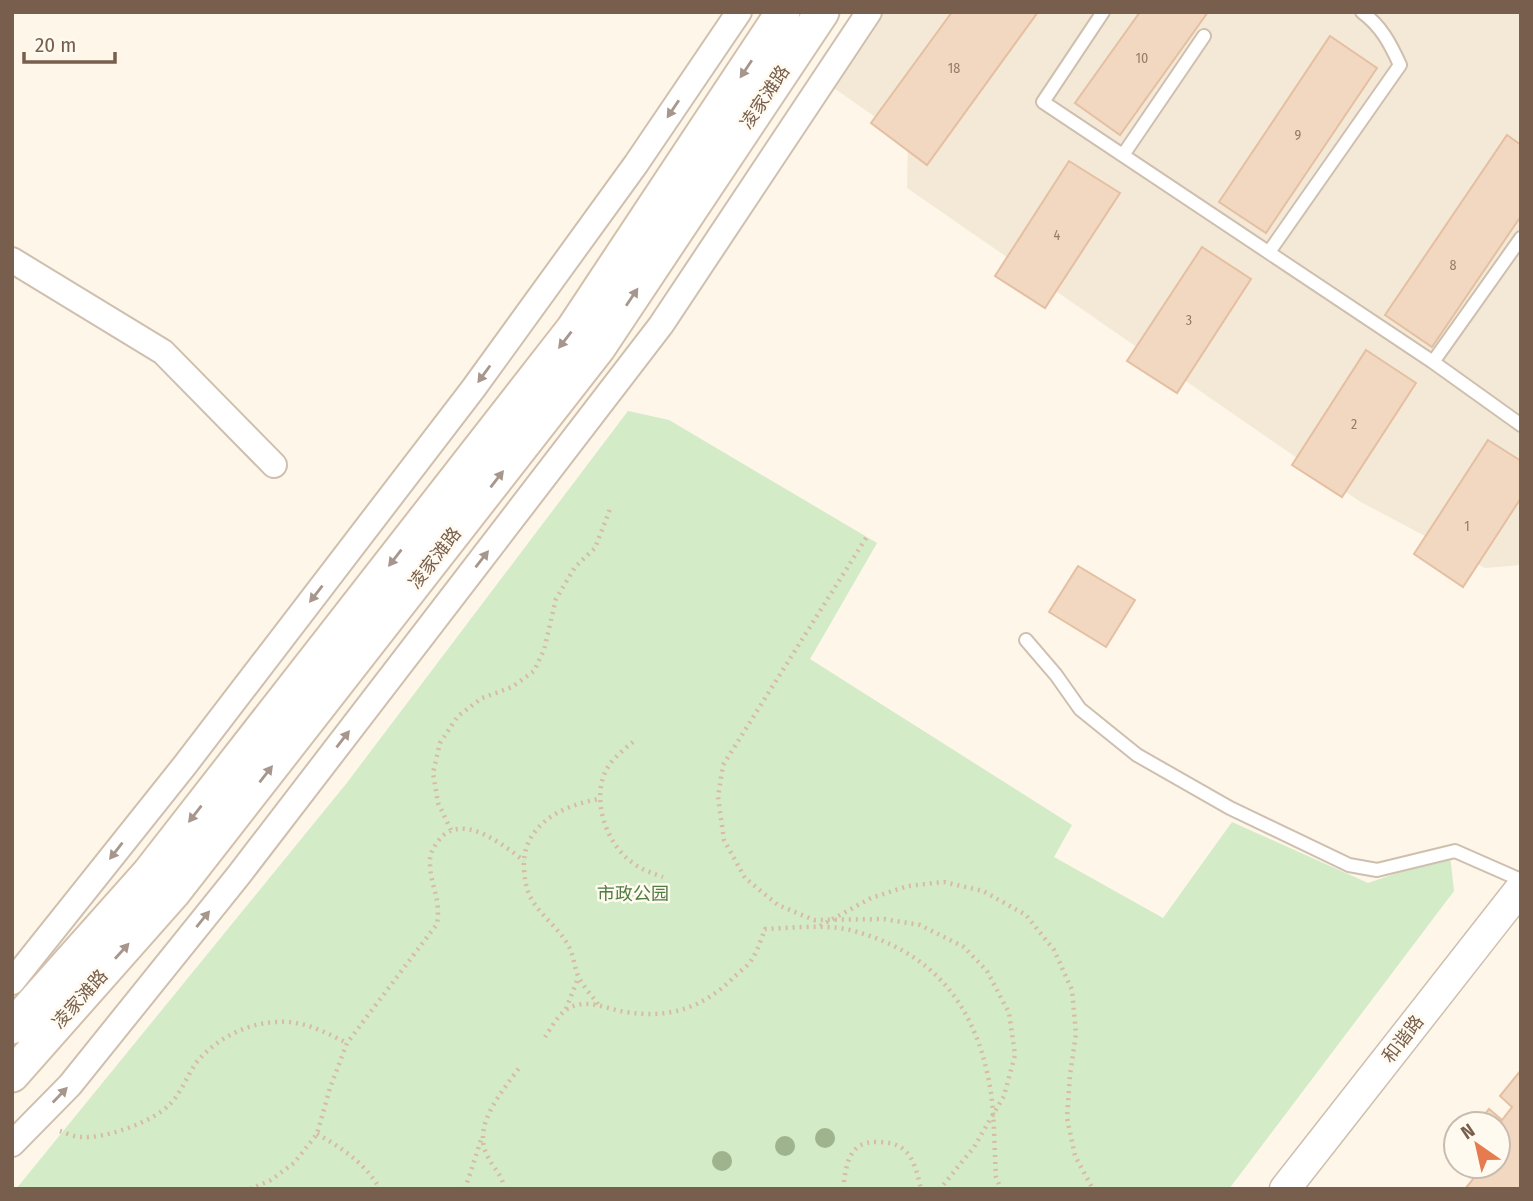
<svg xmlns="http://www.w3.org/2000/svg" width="1533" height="1201" viewBox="0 0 1533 1201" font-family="'Fira Sans Condensed','Noto Sans SC',sans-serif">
	<rect width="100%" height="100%" fill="#fdf6e9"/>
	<path fill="#f4e9d7" d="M879,12H1521V565L1485,568L1359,501L907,188L908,140L831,86Z"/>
	<path fill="#d3ebc7" d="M628,411L669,420L877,543L810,659L1072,825L1054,857L1163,918L1232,822L1368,883L1450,855L1454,891L1229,1189H16L346,784Z"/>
	<path fill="#f2d8c1" stroke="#e5bfa1" stroke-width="2" d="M952,12H1038L927,165L871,123Z
		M1140,12H1208L1120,135L1075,103Z
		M1330,36L1377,68L1266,233L1219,202Z
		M1507,135L1521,145V216L1432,347L1385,315Z
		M1069,161L1120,193L1045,308L995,276Z
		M1202,247L1251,279L1177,393L1127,361Z
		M1366,350L1416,383L1342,497L1292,465Z
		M1488,440L1521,461V498L1463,587L1414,554Z
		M1078,566L1135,600L1106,647L1049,612Z
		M1521,1070V1189H1465L1482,1168L1479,1166H1498V1124H1477L1489,1109L1502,1120L1512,1107L1500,1096Z"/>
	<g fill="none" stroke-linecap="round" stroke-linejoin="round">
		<g stroke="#cfbfae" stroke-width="16">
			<path id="service" d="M1103,12L1043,102L1433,362L1521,425
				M1123,155L1204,36
				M1269,252L1400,65C1390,43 1381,26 1362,12
				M1433,362L1521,238
				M1026,640L1056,675L1080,709L1137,755L1230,808L1349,865L1377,870L1455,851L1521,880"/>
		</g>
		<g stroke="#cfbfae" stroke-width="28">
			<path id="minor" d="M12,260L163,352L274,465
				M12,982L185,765L473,389L636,164L739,12
				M12,1144L70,1085L238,876L661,325L869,12"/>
		</g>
		<g stroke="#cfbfae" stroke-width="33">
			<path id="tertiary" d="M1285,1189L1521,888"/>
		</g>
		<g stroke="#d2c0ac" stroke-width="37">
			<path id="secondary" d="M12,1027L149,873L573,329L783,12
				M12,1075L173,893L599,347L822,12"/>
		</g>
		<path stroke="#d8bba3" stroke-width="4.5" stroke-dasharray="2 5" stroke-linecap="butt" d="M866,538L723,765L718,797L724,840L745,878L778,905L814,920L884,919L920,925L964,947L987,971L1009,1013L1015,1055L1004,1096L974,1147L940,1189
			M633,742C622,751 609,761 604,775C593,804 607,845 633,863C642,870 652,873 663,877
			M451,830L438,803L433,773L440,743L458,716L482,698L512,687L534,671L544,650L556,599L575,567L595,548L610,509
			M820,926L871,898L908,886L944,882L983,891L1026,915L1054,950L1072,990L1076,1034L1070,1075L1067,1118L1075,1156L1093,1189
			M598,1004C592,996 584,987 579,978C574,968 574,956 569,947C560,929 542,917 532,900C526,890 525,880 524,869C521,825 563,805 599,799
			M566,1009L578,978
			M545,1037C551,1028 559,1013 569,1008C588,998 606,1009 626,1012C668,1019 703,1008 733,978C739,972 748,966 752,959C758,950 761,939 765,929C792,928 823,924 850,930C931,951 973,1001 989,1081C995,1112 994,1146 996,1177L1001,1189
			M60,1131C66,1133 74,1137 81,1137C105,1139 153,1122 170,1104C181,1093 187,1076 196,1063C219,1034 260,1017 296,1023C314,1026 331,1035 347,1043
			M317,1134C342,1148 365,1163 380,1189
			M250,1189L271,1180L294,1163L317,1134L330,1088L347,1043L437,924C441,898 431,888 430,865C429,855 433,848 439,840C461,811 504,845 524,861
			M465,1189L481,1140
			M504,1189C503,1175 492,1167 487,1155C472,1125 502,1092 519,1068
			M843,1189C846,1166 848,1141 877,1142C885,1142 896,1143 903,1149C914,1157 918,1176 921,1189"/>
		<use href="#service" stroke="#fff" stroke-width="12"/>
		<use href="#minor" stroke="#fff" stroke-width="24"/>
		<use href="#tertiary" stroke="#fff" stroke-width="30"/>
		<use href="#secondary" stroke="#fff" stroke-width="33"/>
	</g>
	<g fill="#9eb38e">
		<circle cx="825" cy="1138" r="10"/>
		<circle cx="785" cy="1146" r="10"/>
		<circle cx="722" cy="1161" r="10"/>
	</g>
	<defs><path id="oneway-solid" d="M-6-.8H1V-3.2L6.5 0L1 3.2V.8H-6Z" transform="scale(1.75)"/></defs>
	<g fill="#a7968b">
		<use href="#oneway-solid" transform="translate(746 69) rotate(124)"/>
		<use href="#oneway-solid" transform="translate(673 109) rotate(124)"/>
		<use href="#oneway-solid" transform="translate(632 297) rotate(-56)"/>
		<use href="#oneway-solid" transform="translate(565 340) rotate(128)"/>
		<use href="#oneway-solid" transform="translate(484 374) rotate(126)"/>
		<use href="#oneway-solid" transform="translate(497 479) rotate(-52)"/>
		<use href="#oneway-solid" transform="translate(395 558) rotate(128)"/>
		<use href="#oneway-solid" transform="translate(482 559) rotate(-52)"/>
		<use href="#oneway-solid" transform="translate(316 594) rotate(128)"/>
		<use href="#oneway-solid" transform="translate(343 739) rotate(-52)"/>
		<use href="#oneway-solid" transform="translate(266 774) rotate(-52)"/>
		<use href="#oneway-solid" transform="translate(195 814) rotate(128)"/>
		<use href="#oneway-solid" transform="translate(116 851) rotate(128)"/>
		<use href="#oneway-solid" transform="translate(203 919) rotate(-51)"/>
		<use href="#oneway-solid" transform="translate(122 951) rotate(-48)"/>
		<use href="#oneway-solid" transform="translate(60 1095) rotate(-46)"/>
	</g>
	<g text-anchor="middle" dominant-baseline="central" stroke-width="5" stroke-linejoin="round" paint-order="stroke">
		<g font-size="14" fill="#967c69">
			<text x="1142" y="58">10</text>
			<text x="954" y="68">18</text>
			<text x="1298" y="135">9</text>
			<text x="1057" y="235">4</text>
			<text x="1453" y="265">8</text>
			<text x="1189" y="320">3</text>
			<text x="1354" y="424">2</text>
			<text x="1467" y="526">1</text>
		</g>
		<g font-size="18" fill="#785e4c" stroke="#fffaf0">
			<text transform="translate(765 97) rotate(-56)">凌家滩路</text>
			<text transform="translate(435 558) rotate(-52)">凌家滩路</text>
			<text transform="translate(80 999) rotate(-48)">凌家滩路</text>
			<text transform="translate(1403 1039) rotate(-52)">和谐路</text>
		</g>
		<g font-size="18" fill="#517d43" stroke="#fffaf0">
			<text x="633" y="894">市政公园</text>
		</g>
	</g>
	<rect width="1533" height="1201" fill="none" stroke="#785e4c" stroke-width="28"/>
	<g transform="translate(1477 1145) rotate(326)"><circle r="33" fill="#fffaf0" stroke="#c9bcae" stroke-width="2"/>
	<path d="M0-5L12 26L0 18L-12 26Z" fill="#e67b4f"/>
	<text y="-10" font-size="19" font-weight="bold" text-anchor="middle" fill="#785e4c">N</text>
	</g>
	<path d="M24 52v10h91v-10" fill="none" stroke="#785e4c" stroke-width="3.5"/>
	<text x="35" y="52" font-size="21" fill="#785e4c" stroke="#fffaf0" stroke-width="5" paint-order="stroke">20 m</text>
</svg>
